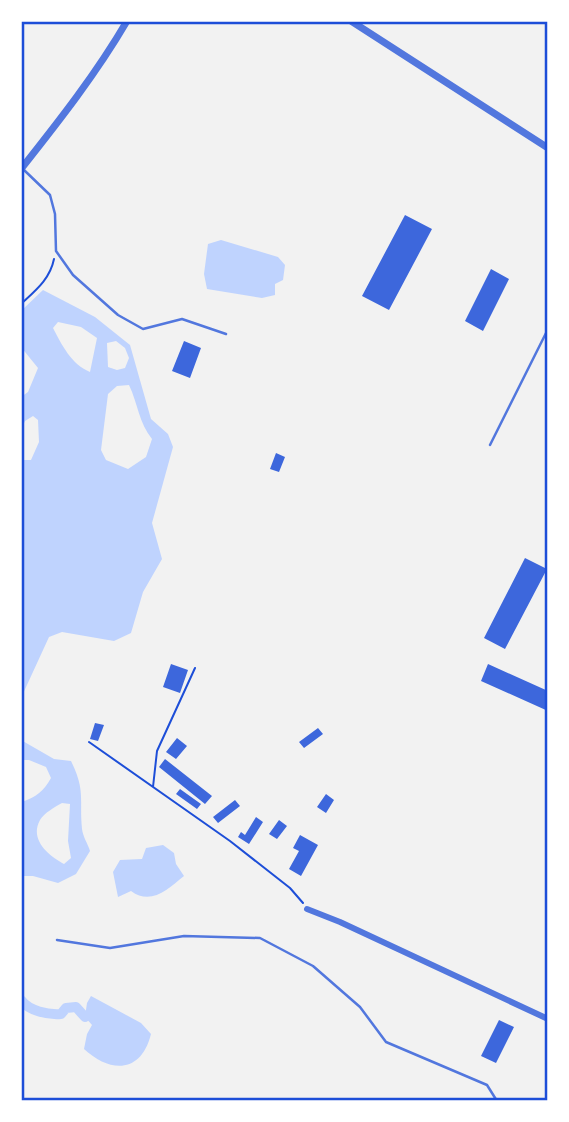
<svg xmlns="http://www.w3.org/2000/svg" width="569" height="1122" viewBox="0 0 569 1122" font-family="Jost,sans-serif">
	<rect width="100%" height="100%" fill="#f2f2f2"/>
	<path fill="#bfd3fe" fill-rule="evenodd" d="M221,240L278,257L285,265L283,280L275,284V295L262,298L207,289L204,274L208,244Z
		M43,290L95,317L130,345L151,419L168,434L173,447L152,523L162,559L143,592L131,633L114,641L62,632L49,637L21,698V397L28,392L38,368L21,347V311ZM58,322L81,327L97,338L90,372C71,364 62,345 53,328ZM116,341L125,348L129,358L125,368L117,370L108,367L107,343ZM129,385C138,404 139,423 152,439L146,457L128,469L106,460L101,450L108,394L117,386ZM33,416L38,420L39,442L31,460H23L21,430L25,421Z
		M21,740L54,759L71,761C86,791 79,800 82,829C83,837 88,844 90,851L76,874L58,883L33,876H21V852L23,848L21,798L22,802C36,797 44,791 51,778L46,767L29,760H21ZM62,803L70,804L68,841L71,858L64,864C49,856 29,840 40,820C44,813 55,807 62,803Z
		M163,845L174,853L176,864L184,876C168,889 151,906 131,891L118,897L113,872L120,860L142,859L146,848Z
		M91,996L141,1023L151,1034C141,1074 110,1073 84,1049L87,1034L92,1025L85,1017L87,1003Z"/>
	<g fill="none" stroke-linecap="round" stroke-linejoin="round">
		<path stroke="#bfd3fe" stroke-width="10" d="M21,1000C29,1011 48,1015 61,1014L66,1008L76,1007L85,1017"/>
	</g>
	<path fill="#3d67dc" d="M405,215L432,229L389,310L362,296Z
		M491,269L509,279L483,331L465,321Z
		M184,341L201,348L190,378L172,371Z
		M276,453L285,457L279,472L270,469Z
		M525,558L547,569L505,649L484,638Z
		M171,664L188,670L180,693L163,687Z
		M488,664L548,691V711L481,681Z
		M95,723L104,725L98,741L90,739Z
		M318,728L323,734L304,748L299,742Z
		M177,738L187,746L176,759L166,752Z
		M165,759L212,796L205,804L159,767Z
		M180,789L201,804L197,809L176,794Z
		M326,794L334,800L326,813L317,807Z
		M235,800L240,806L218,823L213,817Z
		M256,817L263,822L249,844L238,837L241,832L245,835Z
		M279,820L287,826L277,839L269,834Z
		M300,835L318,845L301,876L289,869L299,851L293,848Z
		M499,1020L514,1027L496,1063L481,1056Z"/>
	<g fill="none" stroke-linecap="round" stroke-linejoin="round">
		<path stroke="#1d4ed8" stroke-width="2" d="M21,304C36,290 50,279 54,259
			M89,742L230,841L290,888L303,903
			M153,787L157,751L195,668"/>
		<path stroke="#5277de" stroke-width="2.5" d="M24,170L50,195L55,214L56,251L73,275L118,315L143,329L182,319L226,334
			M490,445L548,329
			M57,940L110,948L184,936L260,938L313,966L360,1007L386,1042L487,1085L497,1101"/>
		<path stroke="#5277de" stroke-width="6" d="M307,909L340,922L548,1019"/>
		<path stroke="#5277de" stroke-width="7" d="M351,21L548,148
			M21,169C59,121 96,74 127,21"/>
	</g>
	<rect width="569" height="1122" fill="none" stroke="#ffffff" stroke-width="46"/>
	<rect x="23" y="23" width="523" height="1076" fill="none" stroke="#1d4ed8" stroke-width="2.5"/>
</svg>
